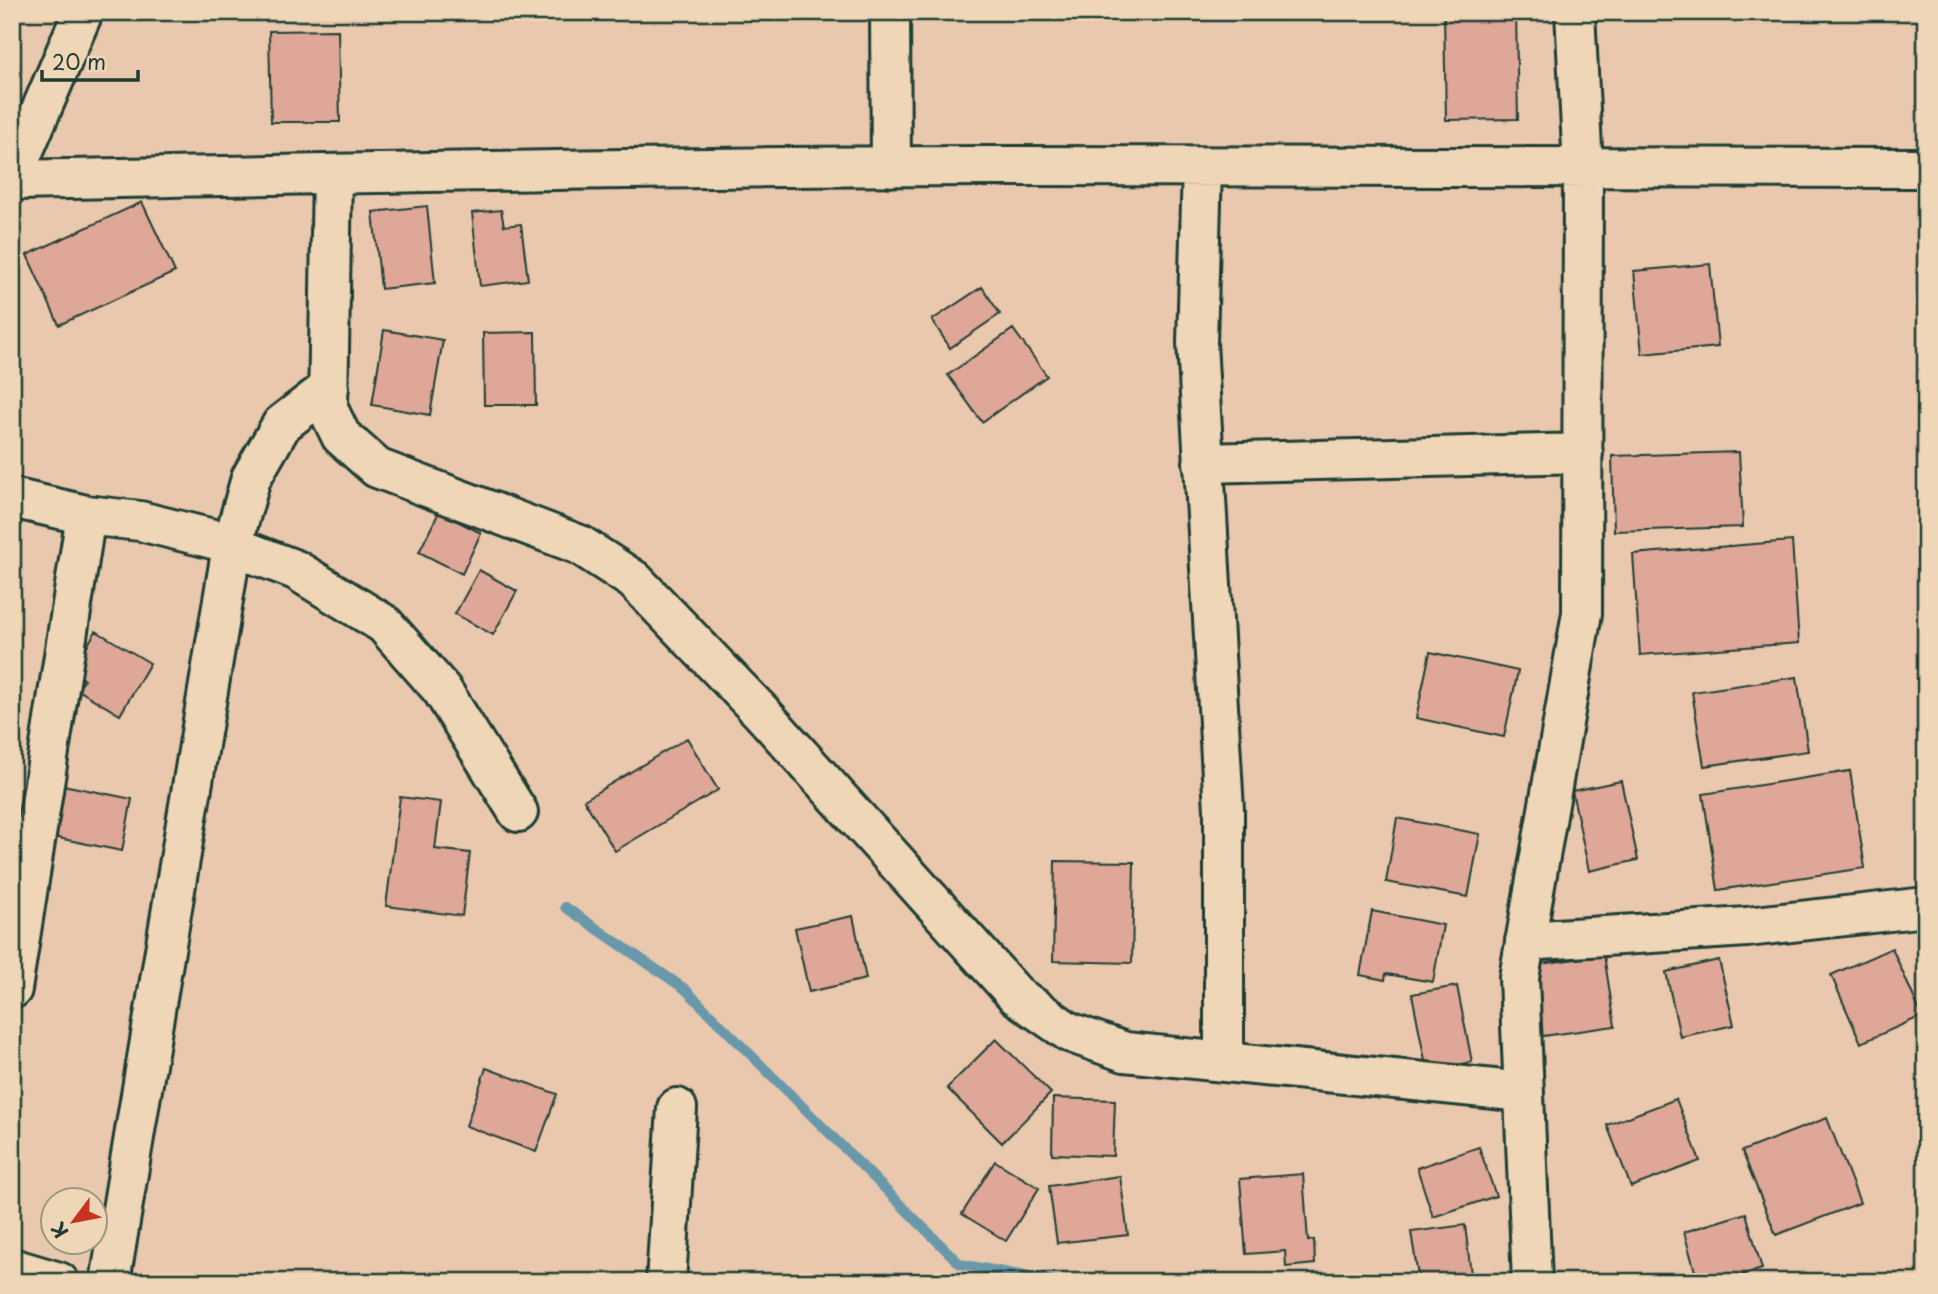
<svg xmlns="http://www.w3.org/2000/svg" width="1938" height="1294" viewBox="0 0 1938 1294" font-family="'Playpen Sans',sans-serif">
	<rect width="100%" height="100%" fill="#e9c8ad"/>
	<filter id="ink" filterUnits="userSpaceOnUse"><feTurbulence type="fractalNoise" baseFrequency=".0143" numOctaves="2"/><feDisplacementMap in="SourceGraphic" scale="14" xChannelSelector="R" yChannelSelector="G"/><feConvolveMatrix kernelMatrix="1 2 1 2 8 2 1 2 1" color-interpolation-filters="sRGB"/></filter>
	<g filter="url(#ink)">
		<g fill="none" stroke-linecap="round" stroke-linejoin="round">
			<path stroke="#6798aa" stroke-width="10" d="M565,907L685,989L960,1264L1059,1282"/>
		</g>
		<path fill="#dea797" stroke="#1f3d34" stroke-width="2" d="M135,12H205L136,21Z
			M1516,14L1518,119L1446,120L1444,15Z
			M338,30L340,122H271L269,31Z
			M142,202L175,272L59,325L27,255Z
			M427,206L435,283L381,289L373,212Z
			M501,210L504,226L521,224L528,280L480,286L472,213Z
			M1710,264L1718,347L1642,354L1634,271Z
			M982,287L1000,314L950,348L932,320Z
			M1013,329L1047,376L982,422L948,375Z
			M384,330L443,340L430,415L372,405Z
			M535,332L536,405H484L483,333Z
			M1739,452L1743,527L1614,531L1612,456Z
			M439,512L481,533L462,574L419,552Z
			M1792,541L1799,643L1640,655L1633,554Z
			M479,570L517,591L493,635L455,614Z
			M96,631L150,663L120,715L78,690L84,680L71,672Z
			M1430,652L1518,671L1504,737L1416,718Z
			M1797,677L1808,751L1704,766L1692,692Z
			M687,738L718,790L615,851L584,800Z
			M1850,771L1865,868L1718,890L1703,794Z
			M1621,781L1638,860L1589,871L1572,791Z
			M63,785L132,799L122,851L53,837Z
			M400,797L441,802L435,849L470,853L462,916L386,906Z
			M1397,818L1480,834L1468,897L1386,882Z
			M1055,861L1134,862L1132,963L1053,961Z
			M1372,911L1443,925L1433,982L1386,974L1385,980L1360,975Z
			M853,916L866,979L809,992L795,928Z
			M1892,948L1922,1016L1861,1043L1831,975Z
			M1604,955L1615,1026L1536,1037L1526,966Z
			M1719,960L1734,1025L1680,1037L1666,972Z
			M1457,986L1472,1062L1427,1071L1412,994Z
			M996,1039L1051,1093L1002,1143L947,1088Z
			M486,1068L557,1094L536,1152L466,1126Z
			M1053,1098L1115,1100L1113,1156L1052,1154Z
			M1676,1099L1700,1161L1631,1187L1607,1125Z
			M1827,1118L1860,1203L1776,1235L1742,1151Z
			M1479,1147L1496,1196L1433,1217L1417,1168Z
			M995,1161L1039,1188L1006,1241L962,1214Z
			M1303,1174L1308,1241L1314,1240L1315,1264L1286,1267L1285,1251L1246,1254L1240,1179Z
			M1120,1176L1128,1235L1057,1243L1049,1186Z
			M1746,1213L1762,1269L1718,1282H1698L1684,1232Z
			M1465,1225L1472,1282H1419L1411,1232Z"/>
		<g fill="none" stroke-linecap="round" stroke-linejoin="round">
			<g stroke="#1f3d34" stroke-width="44">
				<path id="minor" d="M890,12L891,167
					M1202,167L1197,343L1224,810V1062
					M332,174L328,409L341,436L377,468L580,545L634,580L762,713L1017,996L1069,1032L1125,1052L1524,1092
					M12,178L83,12
					M12,180C342,174 672,166 1003,166C1310,166 1618,169 1926,168
					M1203,463L1583,453
					M12,498L86,515L140,521L217,540L296,570L384,624L442,690L518,812
					M1525,941L1747,927L1926,907
					M12,989L86,515
					M12,1268L59,1282
					M110,1282L232,546L251,478L282,424L329,388
					M666,1282L677,1108
					M1532,1282L1519,978L1582,613L1583,169L1575,12"/>
			</g>
			<use href="#minor" stroke="#eed6b6" stroke-width="38"/>
		</g>
	</g>
	<rect width="1938" height="1294" fill="none" stroke="#eed6b6" stroke-width="42"/>
	<rect x="21" y="21" width="1896" height="1252" fill="none" stroke="#1f3d34" stroke-width="2.5" filter="url(#ink)"/>
	<g transform="translate(74 1221) rotate(238)"><circle r="33" fill="#eed6b6" stroke="#9b9982" stroke-width="2"/>
	<path d="M0-5L12 26L0 18L-12 26Z" fill="#c8321e"/>
	<text y="-10" font-size="19" font-weight="bold" text-anchor="middle" fill="#1f3d34">K</text>
	</g>
	<path d="M42 70v10h96v-10" fill="none" stroke="#1f3d34" stroke-width="3.5"/>
	<text x="52" y="70" font-size="21" fill="#1f3d34" stroke="#eed6b6" stroke-width="5" paint-order="stroke">20 m</text>
</svg>
